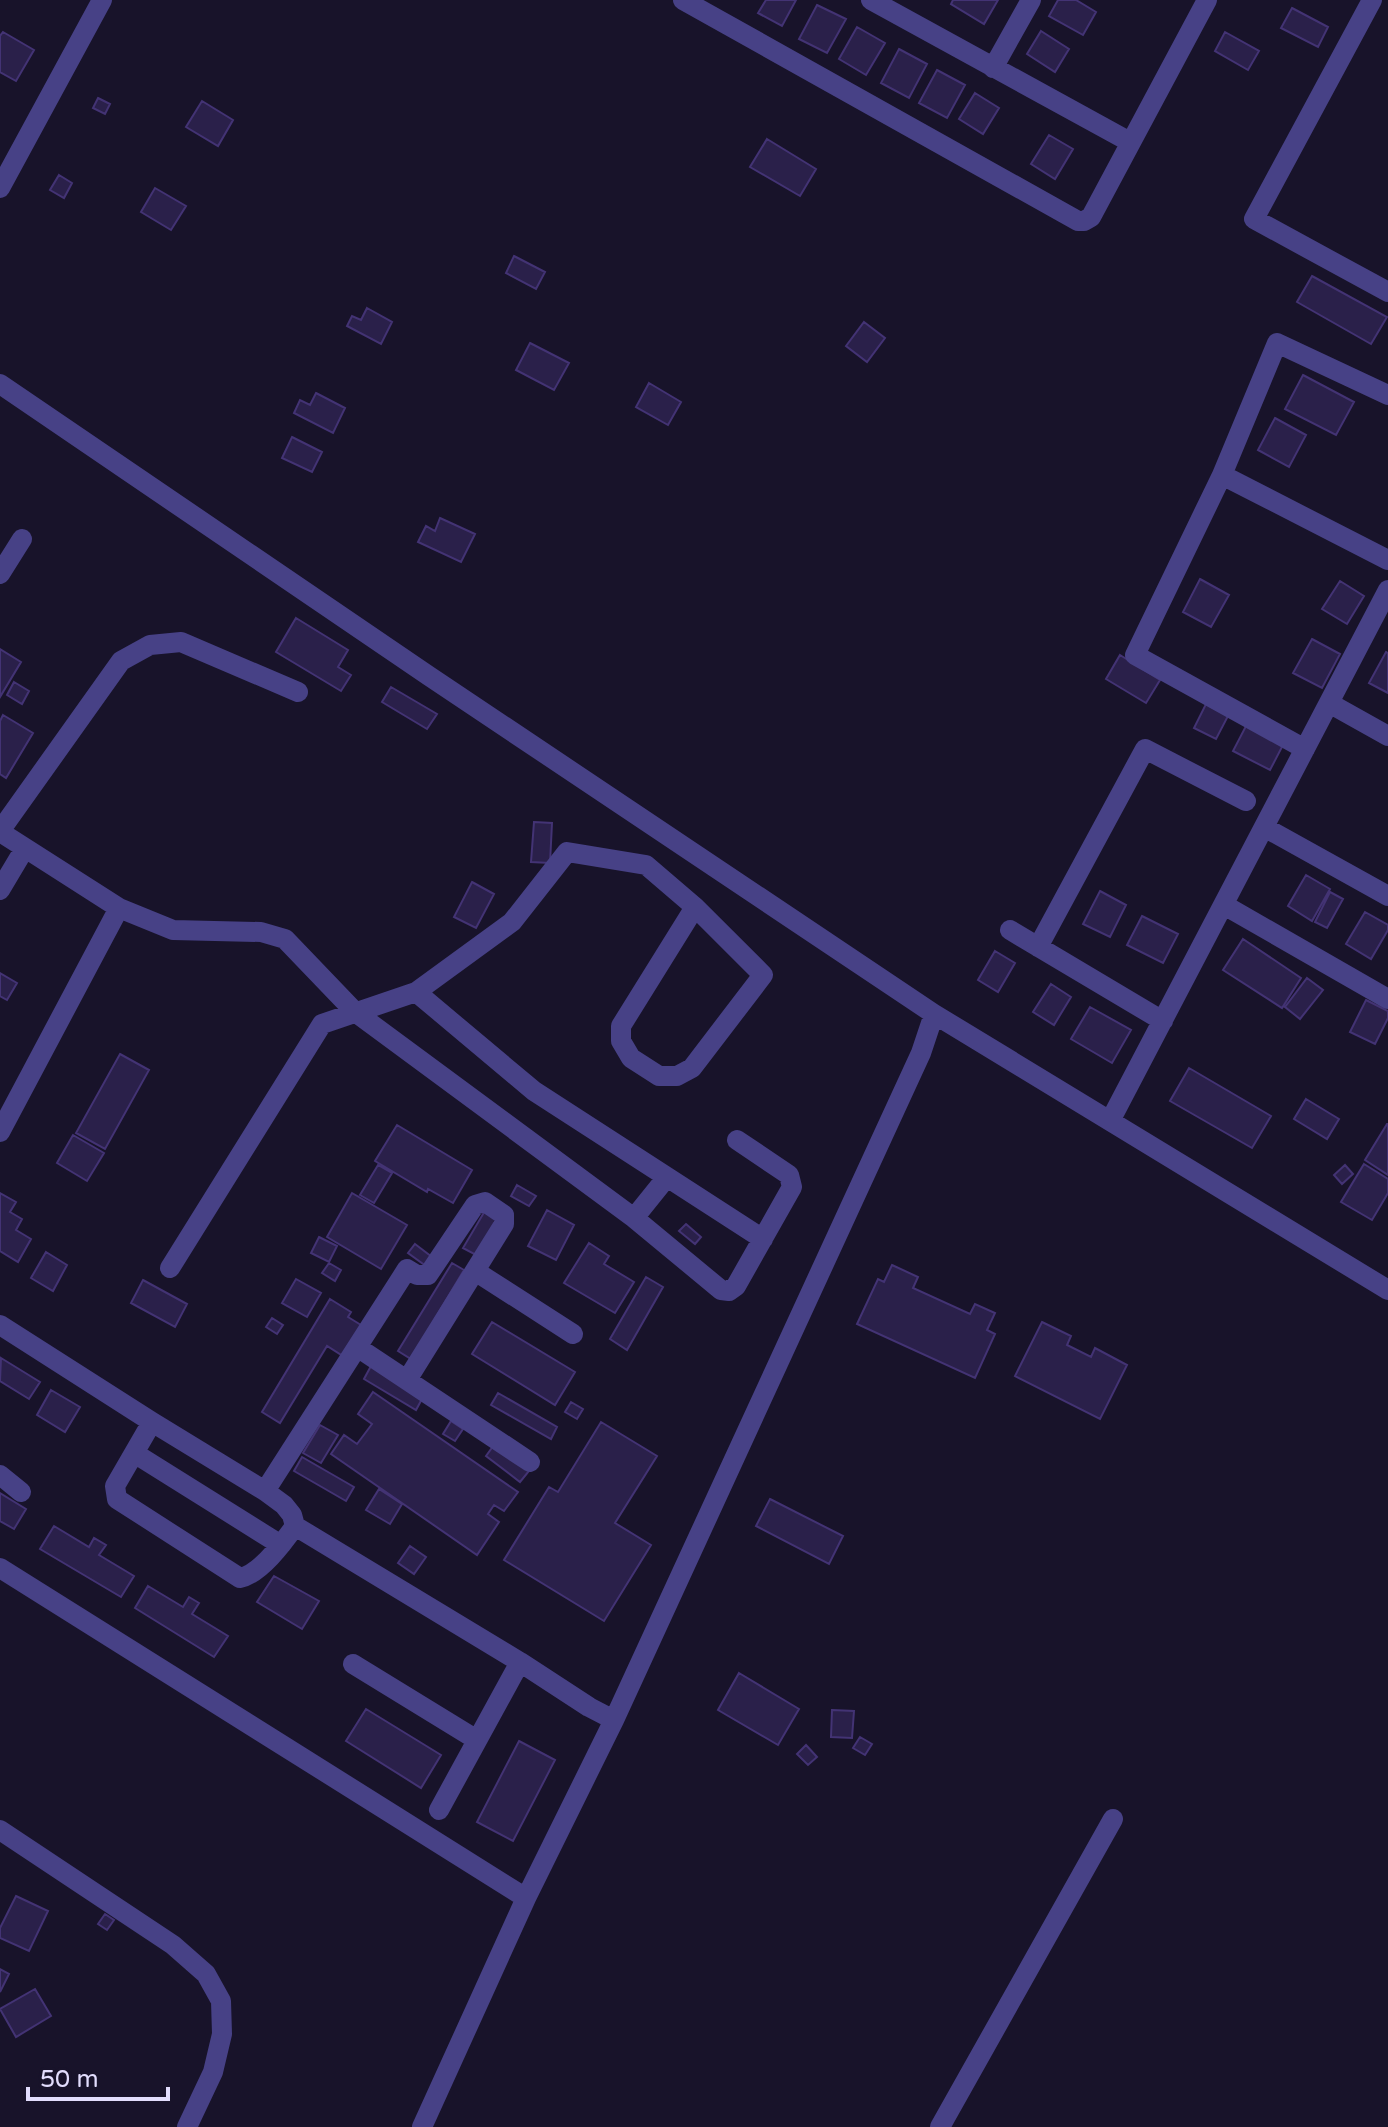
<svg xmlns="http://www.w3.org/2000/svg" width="1388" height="2127" viewBox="0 0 1388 2127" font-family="'Varela Round',sans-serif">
	<rect width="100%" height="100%" fill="#18132a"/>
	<path fill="#2a204a" stroke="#433374" stroke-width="2" d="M766,0H796L782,26L758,13Z
		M953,0H998L984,24L951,4Z
		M1058,0H1076L1096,12L1083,35L1049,16Z
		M817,5L846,19L827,53L799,39Z
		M1292,8L1328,27L1318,47L1281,28Z
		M857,27L885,43L866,75L839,59Z
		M1041,31L1069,49L1055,72L1027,54Z
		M3,32L34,50L16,81L0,72V36Z
		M1225,32L1259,51L1248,70L1215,51Z
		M899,49L927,64L909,98L881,83Z
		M937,70L965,85L947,118L919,103Z
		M975,93L999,108L983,134L959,119Z
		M98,98L110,104L105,114L93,108Z
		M202,101L233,120L218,146L186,127Z
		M1049,135L1073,149L1055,179L1031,164Z
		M767,139L816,169L800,196L750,167Z
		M59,175L72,183L64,198L50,190Z
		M155,188L186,206L171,230L141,212Z
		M514,256L545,272L536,289L506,273Z
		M1312,276L1387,317L1371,344L1297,302Z
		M367,308L392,322L381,344L347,326L352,316L361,320Z
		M864,322L885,338L867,362L846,346Z
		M530,343L569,363L554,390L516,370Z
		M1303,375L1354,402L1336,435L1285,409Z
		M649,383L681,402L668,425L636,407Z
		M316,393L345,408L333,433L294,413L300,400L310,405Z
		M1275,418L1306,435L1289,467L1258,450Z
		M292,437L322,452L312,472L282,458Z
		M440,518L475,534L461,562L418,542L426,526L435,531Z
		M1200,579L1229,595L1211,627L1183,612Z
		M1340,581L1364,596L1347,624L1322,609Z
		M296,618L348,650L338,667L351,675L341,691L276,652Z
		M1312,639L1340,654L1322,688L1293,673Z
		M0,649L21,662L0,697Z
		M1386,652L1388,653V693L1369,683Z
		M1120,655L1160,680L1146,703L1106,679Z
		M14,682L29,691L22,704L7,695Z
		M391,687L437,714L427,729L382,702Z
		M1206,704L1228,716L1216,739L1194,728Z
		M3,715L33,733L6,778L0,774V721Z
		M1246,726L1283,745L1270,770L1233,751Z
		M534,822L552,823L550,863L531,862Z
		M1306,875L1330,889L1312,921L1288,906Z
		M472,882L494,894L476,928L454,917Z
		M1100,891L1126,905L1110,937L1083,924Z
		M1330,892L1343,899L1327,928L1315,922Z
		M1365,912L1388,925V930L1371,959L1346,944Z
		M1142,916L1178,934L1163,963L1127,945Z
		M1243,939L1301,978L1282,1008L1223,970Z
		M995,951L1015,963L998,992L978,980Z
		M0,973L17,983L7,1000L0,996Z
		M1307,978L1323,990L1300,1019L1285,1007Z
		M1051,984L1071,997L1054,1025L1033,1012Z
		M1366,1000L1388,1011V1018L1375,1044L1350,1032Z
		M1090,1007L1131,1030L1112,1063L1071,1039Z
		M120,1054L149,1070L105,1149L76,1133Z
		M1189,1068L1271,1116L1252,1148L1170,1101Z
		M1306,1099L1339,1119L1327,1139L1294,1119Z
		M1387,1124H1388V1175L1365,1160Z
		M397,1125L472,1170L453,1203L428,1189L427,1192L375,1161Z
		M73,1135L104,1153L87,1181L57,1163Z
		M1364,1164L1388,1179V1193L1372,1220L1341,1202Z
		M378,1165L392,1173L374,1203L360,1195Z
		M1345,1165L1353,1174L1342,1184L1334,1175Z
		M517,1185L536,1196L529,1206L511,1196Z
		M0,1193L16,1202L10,1212L22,1219L16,1230L31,1239L18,1262L0,1251Z
		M352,1193L407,1225L381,1269L327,1237Z
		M486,1209L499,1216L476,1255L463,1248Z
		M547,1210L574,1225L556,1260L528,1246Z
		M686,1224L701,1237L695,1244L679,1231Z
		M319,1237L337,1246L329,1262L311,1253Z
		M589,1243L609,1256L604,1264L634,1282L615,1313L564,1283Z
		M415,1244L432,1257L426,1266L408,1253Z
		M46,1252L67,1265L53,1291L31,1278Z
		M329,1263L341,1270L335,1281L322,1273Z
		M452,1263L464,1270L411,1359L398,1351Z
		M892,1265L918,1277L913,1288L970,1314L975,1304L995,1313L987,1330L995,1334L975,1378L857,1324L878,1279L884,1282Z
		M646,1277L663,1287L627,1350L610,1339Z
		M296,1279L321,1293L307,1317L282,1303Z
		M143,1280L187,1304L175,1327L131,1303Z
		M330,1299L351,1312L348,1317L361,1325L343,1356L327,1346L280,1423L262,1412Z
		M272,1318L283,1325L277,1334L266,1327Z
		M492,1322L575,1372L555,1405L472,1354Z
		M1042,1322L1071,1336L1067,1345L1091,1357L1095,1348L1127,1365L1100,1419L1015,1376Z
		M1,1358L40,1382L29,1399L0,1381Z
		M371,1366L423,1397L416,1410L364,1379Z
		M51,1390L80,1407L65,1432L37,1415Z
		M373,1392L518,1492L504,1511L494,1505L488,1514L499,1522L477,1555L331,1454L344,1435L357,1444L372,1424L358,1414Z
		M498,1393L557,1427L551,1439L491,1405Z
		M571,1402L583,1409L577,1419L565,1412Z
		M451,1421L463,1429L455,1441L443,1434Z
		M601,1422L657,1456L615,1523L651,1545L604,1621L504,1560L549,1487L558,1492Z
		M320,1425L338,1435L321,1463L303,1453Z
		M494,1445L529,1471L520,1482L486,1456Z
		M302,1457L354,1487L346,1501L294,1471Z
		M379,1489L402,1504L390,1524L366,1510Z
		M0,1493L26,1509L14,1529L0,1521Z
		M770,1499L843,1536L829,1564L756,1526Z
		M54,1526L89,1547L94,1538L106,1545L99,1555L134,1576L121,1597L40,1549Z
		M410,1546L426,1557L414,1574L398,1563Z
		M274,1576L319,1601L302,1629L257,1602Z
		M148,1586L183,1607L189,1597L199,1603L192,1614L228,1636L214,1657L135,1608Z
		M739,1673L799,1709L778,1745L718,1710Z
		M366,1709L441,1755L421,1788L346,1741Z
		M832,1710L854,1711L852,1738L831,1737Z
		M860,1737L872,1744L865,1755L853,1748Z
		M519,1741L555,1760L513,1841L477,1822Z
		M806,1745L817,1757L808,1765L797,1754Z
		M16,1896L48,1911L29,1951L0,1938V1928Z
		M105,1914L114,1920L107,1930L98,1924Z
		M0,1969L9,1974L0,1992Z
		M35,1989L51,2016L16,2037L0,2009Z"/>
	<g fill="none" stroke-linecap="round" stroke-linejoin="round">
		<path stroke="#474186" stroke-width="20" d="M683,0L1078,221H1084L1091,217L1207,0
			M871,0L1130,142
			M1372,0L1254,219L1388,292
			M993,68L1031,0
			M0,188L102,0
			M0,384L429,676L934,1014L921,1053L614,1720L526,1898L422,2127
			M1222,475L1388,560
			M0,574L22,539
			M1329,703L1388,736
			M1305,749L1135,655L1222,475L1277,343L1388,395
			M1264,827L1388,896
			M0,831L121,661L150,645L181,642L298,692
			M0,832L119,908L173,930L261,932L285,939L355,1012L634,1218L721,1290L729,1291L736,1286L792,1187L789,1175L737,1140
			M0,890L25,848
			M1224,905L1388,999
			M1010,930L1163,1021
			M1038,947L1145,749L1246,801
			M416,992L534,1091L763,1239
			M934,1014L1388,1290
			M1110,1121L1388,590
			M0,1132L119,908
			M634,1218L667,1177
			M170,1268L322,1024L416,992L512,922L567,852L646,865L695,907L763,975L692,1068L677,1076H659L631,1058L621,1041V1026L695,907
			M475,1271L573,1334
			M0,1325L152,1422L265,1491L284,1505L292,1515L295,1526L520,1662L589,1707L614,1720
			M357,1347L530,1462
			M152,1422L115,1486L117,1499L240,1578C260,1574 283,1543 295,1526
			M134,1453L281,1545
			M0,1475L21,1492
			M265,1491L407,1269L417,1275H428L475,1205L485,1202L504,1215V1224L407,1380
			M0,1568L526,1898
			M353,1664L477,1740
			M439,1810L520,1662
			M0,1830L173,1945L206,1974L221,2001L222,2034L213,2072L187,2127
			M940,2127L1113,1819"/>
	</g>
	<path d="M28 2087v12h140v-12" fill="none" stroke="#e2ddfd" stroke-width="4"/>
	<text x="40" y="2087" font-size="24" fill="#e2ddfd" stroke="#18132a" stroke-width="6" paint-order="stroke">50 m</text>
</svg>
